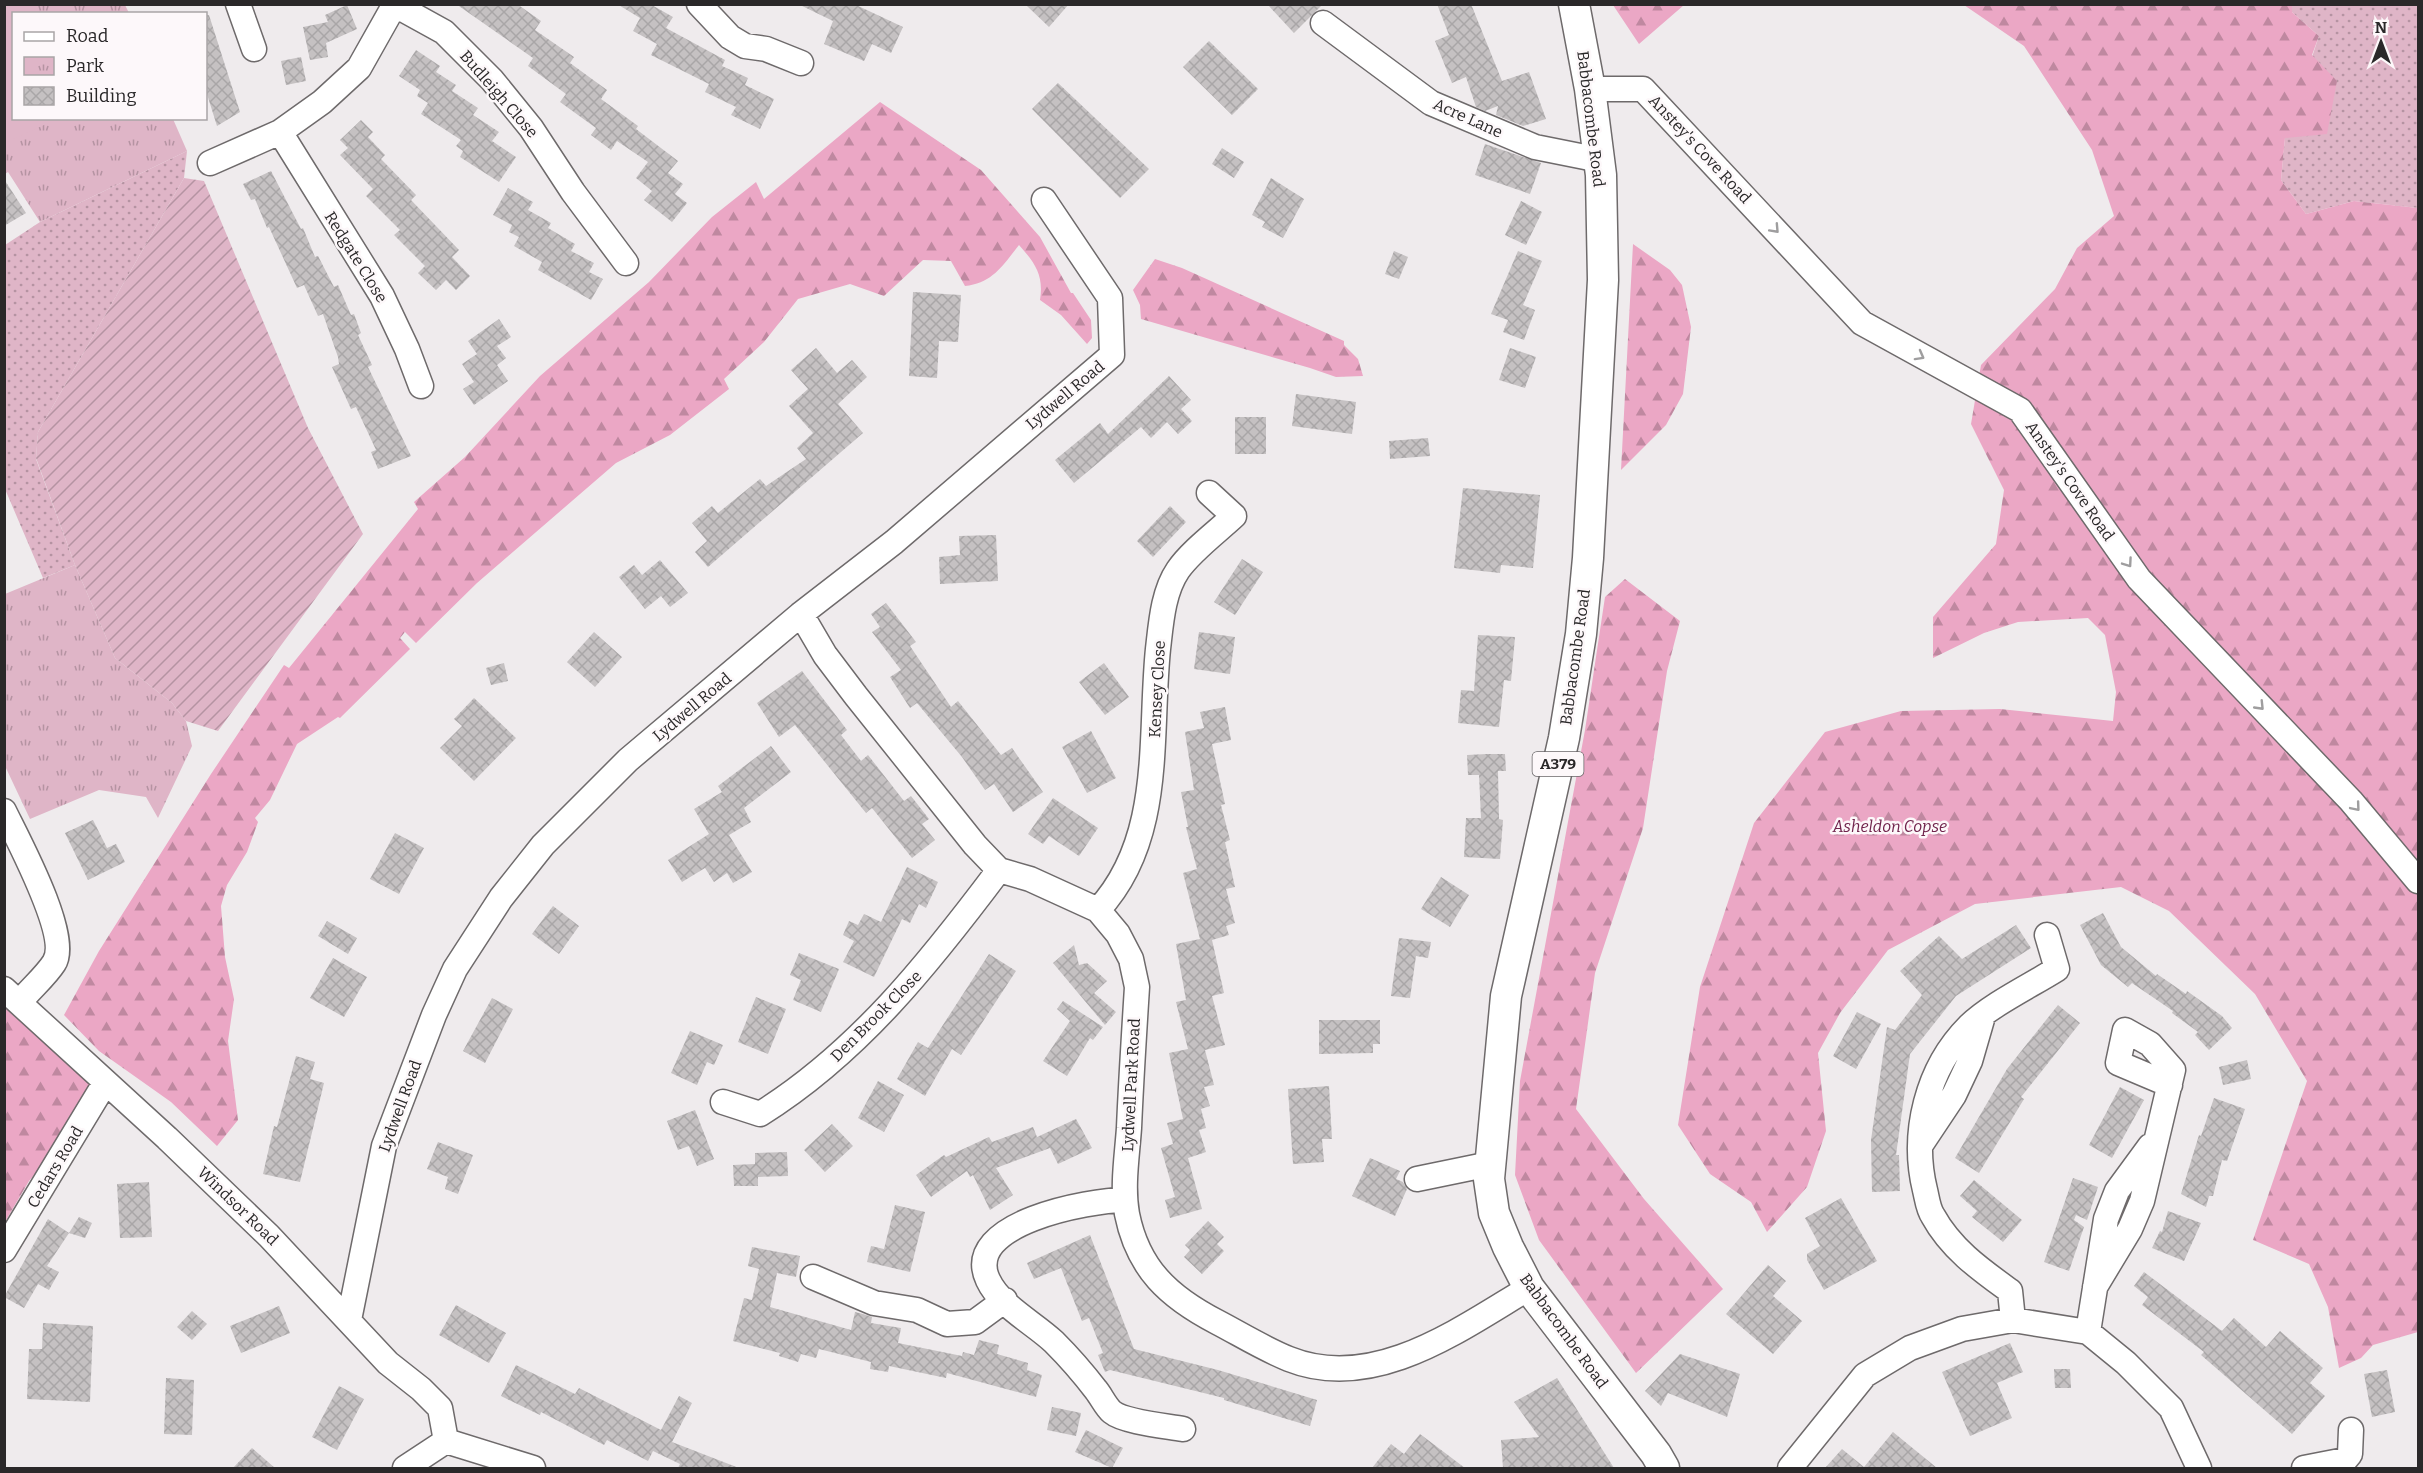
<svg xmlns="http://www.w3.org/2000/svg" width="2423" height="1473" viewBox="0 0 2423 1473" font-family="Bitter,serif">
	<defs>
		<pattern id="grass-dots" width="8" height="8" patternUnits="userSpaceOnUse" patternTransform="scale(1.5)"><rect width="8" height="8" fill="#dfb5c7"/><path d="M2 2h.1M6 6h.1" fill="none" stroke="#b593a2" stroke-width="1.8" stroke-linecap="round"/></pattern>
		<pattern id="forest-firs" width="22" height="20" patternUnits="userSpaceOnUse" patternTransform="scale(1.5)"><rect width="22" height="20" fill="#eba7c5"/><path d="M5 1l3.5 6h-7zM16 11l3.5 6h-7z" fill="#bf88a0"/></pattern>
		<pattern id="park-tufts" width="24" height="20" patternUnits="userSpaceOnUse" patternTransform="scale(1.5)"><rect width="24" height="20" fill="#dfb5c7"/><path d="M3 7l-1-3M5 7V3M7 7l1-3M15 17l-1-3M17 17v-4M19 17l1-3" fill="none" stroke="#b593a2"/></pattern>
		<pattern id="garden-furrows" width="10" height="10" patternUnits="userSpaceOnUse" patternTransform="scale(1.5)"><rect width="10" height="10" fill="#dfb5c7"/><path d="M-1 1l2-2M0 10L10 0M9 11l2-2" fill="none" stroke="#b593a2"/></pattern>
		<pattern id="building-cross-hatch" width="8" height="8" patternUnits="userSpaceOnUse" patternTransform="scale(1.5)"><rect width="8" height="8" fill="#c5c1c2"/><path d="M0 0l8 8M0 8l8-8" fill="none" stroke="#a9a6a7"/></pattern>
	</defs>
	<rect width="100%" height="100%" fill="#efebed"/>
	<path fill="url(#grass-dots)" d="M2292,5H2418V208L2354,201L2306,214L2281,180L2285,138L2319,36L2292,12Z
		M187,151L184,178L38,432L36,459L75,565L43,578L5,489V245L40,222Z"/>
	<path fill="url(#forest-firs)" d="M1613,5H1684L1639,44Z
		M1964,5H2292V12L2319,36L2312,55L2337,81L2327,134L2285,138L2281,180L2306,214L2354,201L2418,208V1332L2373,1345L2361,1358L2339,1368L2328,1307L2309,1264L2253,1240L2307,1081L2255,994L2169,911L2121,887L1975,904L1888,950L1840,1013L1818,1053L1826,1131L1807,1187L1767,1232L1751,1202L1710,1174L1678,1125L1700,987L1754,823L1825,732L1901,711L2000,709L2113,721L2116,692L2105,635L2088,618L2018,622L1984,633L1933,658V617L1996,544L2004,490L1971,424L1981,365L2055,289L2077,248L2114,216L2092,150L2024,46Z
		M880,102L981,170L1040,237L1071,293H1073L1091,320L1092,338L1087,344L1061,315L1040,300C1044,275 1035,263 1019,245C1003,265 993,283 965,286L951,261L923,260L884,296L850,284L798,299L764,342L724,379L729,389L670,435L616,463L477,583L416,643L405,632L400,638L410,649L340,718L338,717L297,744L270,800L255,818L258,822L247,852L227,885L221,906L225,957L234,999L228,1041L238,1120L217,1146L171,1102L99,1051L64,1015L99,951L211,774L284,665L289,668L418,509L414,502L465,457L540,376L649,282L712,217L756,182L764,199Z
		M1633,244L1670,270L1682,285L1691,327L1683,394L1666,425L1621,470Z
		M1155,259L1182,268L1344,341V345L1358,359L1363,376L1336,377L1310,368L1141,319L1140,305L1133,290Z
		M1625,579L1680,621L1667,671L1643,828L1595,973L1576,1109L1644,1199L1723,1289L1636,1373L1539,1240L1515,1175L1520,1081L1585,730L1605,597Z
		M5,1008L103,1092L29,1181L5,1222Z"/>
	<path fill="url(#park-tufts)" d="M5,5H125L129,13L14,14V118L173,119L187,151L40,222L8,172L5,174Z
		M75,565L115,658L172,703L186,721L192,746L158,818L146,797L99,790L30,819L5,766V594Z"/>
	<path fill="url(#garden-furrows)" d="M184,178L204,181L308,428L363,534L218,731L186,721L172,703L115,658L75,565L36,458L38,432Z"/>
	<path fill="#dfb5c7" d="M4,5H17L21,13L14,14V118L57,119L5,143Z"/>
	<path fill="url(#building-cross-hatch)" d="M456,4H517L541,21L535,30L574,57L570,63L607,90L601,99L638,126L636,129L678,161L668,173L683,184L675,194L687,203L672,222L644,200L652,191L636,178L648,162L617,141L611,150L591,135L596,128L560,102L566,94L528,66L533,58Z
		M617,4H650L673,17L666,28L725,60L722,66L748,78L745,85L774,99L760,129L731,115L736,107L705,92L709,84L651,55L657,44L633,31L640,18Z
		M798,4H854L903,27L891,53L872,44L864,61L824,44L833,21Z
		M1025,4H1069L1049,27Z
		M1267,4H1323L1294,33Z
		M1437,4H1471L1502,81L1529,72L1546,119L1523,126L1496,115L1498,106L1485,111L1476,107L1466,77L1452,83L1435,41L1449,35Z
		M347,5L357,29L326,43L328,57L310,60L303,27L328,22L325,15Z
		M206,15H209L240,112L217,126L206,91Z
		M1209,41L1258,89L1232,115L1183,67Z
		M416,50L440,66L436,72L456,85L452,91L478,108L473,115L499,132L492,141L516,157L499,182L460,157L463,151L456,146L461,140L421,114L428,103L417,96L420,90L399,76Z
		M301,57L306,81L286,85L281,61Z
		M1058,83L1149,169L1120,198L1032,109Z
		M361,120L373,132L368,137L385,155L381,159L416,195L411,200L459,250L452,257L470,276L456,290L446,280L436,290L418,273L425,266L394,235L400,230L366,196L373,189L340,155L348,148L340,140Z
		M1485,144L1541,163L1530,194L1475,175Z
		M1222,148L1244,162L1234,178L1212,164Z
		M271,171L301,229L303,228L315,257L318,256L334,287L338,285L351,315L354,314L361,333L358,335L372,365L368,367L411,456L378,469L371,452L376,450L356,407L351,409L332,367L339,364L338,357L323,314L318,316L304,285L297,288L269,227L267,228L255,199L251,200L243,184Z
		M1271,178L1304,199L1283,238L1262,227L1265,222L1252,215Z
		M4,179L26,213L4,226Z
		M508,188L533,202L528,210L551,223L548,228L575,244L571,251L594,263L589,272L603,279L591,300L538,270L542,262L514,246L519,237L509,232L512,225L493,215Z
		M1521,201L1542,212L1526,245L1505,235Z
		M1394,251L1408,257L1399,279L1385,274Z
		M1518,251L1542,261L1523,305L1535,310L1524,340L1503,332L1508,320L1491,314Z
		M913,292L961,295L958,342L939,341L937,378L909,376Z
		M499,319L511,337L497,346L506,358L497,365L508,381L474,405L463,389L474,382L462,364L477,354L468,341Z
		M816,348L837,373L852,360L867,377L838,404L863,433L708,567L695,552L707,541L692,523L712,506L718,513L760,479L766,486L806,459L797,448L813,433L789,406L808,389L791,370Z
		M1510,348L1536,357L1525,388L1499,380Z
		M1169,376L1191,400L1181,409L1192,421L1178,434L1167,422L1151,438L1141,427L1074,483L1055,460L1100,423L1108,434Z
		M1296,394L1356,402L1352,434L1292,426Z
		M1235,417H1266V454H1235Z
		M1428,438L1430,456L1390,459L1389,441Z
		M1463,488L1540,495L1533,568L1501,565L1500,573L1454,568Z
		M1170,506L1186,522L1153,557L1137,541Z
		M996,535L998,581L940,584L939,557L960,555L959,536Z
		M1242,559L1263,572L1235,615L1214,602Z
		M660,560L688,593L670,607L661,596L645,609L619,577L634,565L642,575Z
		M886,603L916,642L910,646L951,707L958,701L1001,755L1012,748L1043,792L1013,812L994,784L985,790L962,757L917,703L910,708L890,677L901,670L872,632L880,627L871,614Z
		M594,632L622,657L595,687L567,662Z
		M1199,632L1235,637L1230,674L1194,669Z
		M1478,635L1515,637L1511,681L1504,680L1499,727L1458,723L1461,690L1474,691Z
		M504,663L508,681L491,685L486,668Z
		M1104,663L1129,697L1105,715L1079,682Z
		M802,671L847,730L841,735L861,761L868,755L904,801L911,796L929,819L922,824L935,840L912,858L872,808L866,813L795,725L779,737L757,703Z
		M474,698L516,738L474,781L440,748L462,726L454,719Z
		M1225,707L1231,740L1212,744L1225,804L1221,805L1230,840L1225,842L1235,887L1226,889L1235,923L1226,926L1229,935L1212,940L1224,993L1212,996L1225,1045L1205,1050L1214,1085L1204,1087L1210,1106L1201,1109L1206,1128L1199,1130L1206,1152L1188,1158L1202,1209L1170,1218L1165,1200L1175,1197L1161,1148L1173,1144L1167,1123L1183,1119L1169,1053L1188,1049L1176,1002L1186,1000L1176,944L1200,939L1183,873L1197,869L1186,827H1188L1181,792L1194,790L1185,732L1204,728L1200,712Z
		M1091,731L1116,778L1087,793L1062,747Z
		M771,746L791,772L744,808L751,822L729,835L752,872L733,883L727,873L714,882L705,868L682,882L668,860L709,834L694,809L722,792L718,786Z
		M1487,754H1505L1506,771H1498L1499,819L1503,820L1500,859L1464,857L1466,818H1481L1479,775H1468L1467,755Z
		M1053,798L1098,828L1079,856L1049,836L1043,844L1028,834Z
		M93,820L107,848L116,844L125,862L88,880L65,833Z
		M395,833L424,848L399,894L370,879Z
		M907,867L938,882L926,908L919,904L910,923L902,919L874,977L843,962L854,941L843,935L849,921L858,925L864,914L881,922Z
		M1441,877L1469,895L1450,927L1421,909Z
		M553,906L579,926L559,954L532,934Z
		M2103,913L2121,947L2156,976L2157,974L2186,994L2187,991L2222,1016L2232,1028L2209,1050L2195,1035L2198,1032L2172,1013L2173,1011L2132,983L2128,987L2101,965L2080,925Z
		M327,921L357,938L348,954L318,936Z
		M2016,925L2031,948L1956,996L1910,1054L1896,1155H1899L1900,1191L1872,1192L1871,1140L1887,1027L1895,1030L1922,995L1900,971L1939,936L1962,959Z
		M1399,938L1431,942L1428,958L1416,956L1410,998L1391,996Z
		M1074,945L1079,965L1087,963L1107,981L1094,993L1116,1012L1105,1025L1053,963Z
		M799,953L839,969L821,1012L793,1000L801,980L790,975Z
		M989,954L1016,971L961,1055L952,1049L925,1096L897,1079L918,1042L928,1048Z
		M333,958L367,977L344,1017L310,998Z
		M756,997L786,1009L768,1054L738,1042Z
		M492,998L513,1009L485,1063L463,1051Z
		M1063,1001L1103,1027L1093,1040L1090,1038L1067,1076L1043,1061L1070,1021L1057,1009Z
		M2058,1005L2080,1023L2021,1097L2024,1099L1979,1173L1955,1158L2007,1069Z
		M1857,1012L1881,1024L1856,1069L1833,1056Z
		M1319,1020H1380V1044H1373V1053L1319,1054Z
		M690,1031L723,1045L714,1065L707,1062L697,1085L671,1073Z
		M296,1056L315,1062L310,1079L324,1083L300,1182L263,1174L274,1126L277,1127Z
		M2247,1060L2251,1079L2223,1085L2219,1067Z
		M878,1081L904,1095L884,1132L858,1118Z
		M1329,1086L1332,1139H1322L1324,1162L1293,1164L1288,1089Z
		M2120,1087L2144,1100L2112,1158L2089,1145Z
		M2214,1098L2245,1109L2227,1161L2222,1160L2213,1196H2209L2206,1207L2181,1194L2199,1135L2201,1136Z
		M695,1110L714,1159L697,1166L689,1146L678,1150L667,1121Z
		M1076,1119L1092,1148L1058,1164L1050,1148L996,1168L1013,1195L990,1210L973,1175L970,1177L967,1171L931,1197L916,1175L944,1155L946,1157L989,1137L992,1142L1033,1127L1037,1137Z
		M832,1124L853,1146L825,1172L804,1150Z
		M438,1142L473,1155L458,1194L445,1189L448,1177L427,1169Z
		M787,1152L788,1176L758,1177V1186H734L733,1165L755,1164V1153Z
		M1370,1158L1400,1171L1396,1179L1403,1182L1407,1189L1395,1216L1352,1196Z
		M2073,1178L2098,1187L2087,1220L2076,1215L2074,1220L2084,1227L2069,1271L2044,1262Z
		M1974,1180L2022,1220L2003,1242L1972,1217L1977,1211L1960,1196Z
		M149,1182L152,1237L120,1238L117,1184Z
		M1841,1198L1877,1261L1824,1290L1807,1260V1254L1820,1246L1805,1218Z
		M895,1205L925,1212L910,1272L867,1262L871,1246L884,1249Z
		M2168,1211L2201,1223L2184,1261L2152,1248L2160,1231L2162,1232Z
		M79,1217L92,1223L85,1238L69,1233Z
		M48,1219L69,1233L47,1266L59,1272L49,1290L38,1284L24,1308L4,1297Z
		M1208,1221L1224,1237L1217,1244L1224,1251L1202,1274L1184,1257L1190,1250L1185,1245Z
		M1090,1235L1134,1349L1218,1370L1317,1400L1310,1426L1224,1400V1398L1110,1370L1105,1372L1098,1355L1103,1353L1089,1318L1082,1321L1061,1268L1034,1279L1027,1263Z
		M752,1247L800,1256L796,1277L777,1273L770,1307L851,1330L855,1312L863,1314L872,1317L871,1323L901,1328L898,1343L962,1356L963,1352L974,1355L979,1340L999,1345L997,1354L1028,1363L1027,1370L1042,1375L1036,1397L947,1373L946,1378L889,1366L888,1372L870,1369L871,1362L819,1349L816,1358L801,1354L798,1362L779,1356L780,1353L733,1341L744,1298L752,1300L759,1269L748,1266Z
		M1768,1265L1786,1281L1773,1296L1802,1321L1773,1354L1726,1314Z
		M2144,1272L2222,1331L2234,1318L2266,1347L2280,1331L2323,1368L2310,1383L2325,1396L2292,1434L2201,1355L2204,1352L2142,1305L2148,1297L2134,1286Z
		M456,1305L506,1333L489,1363L439,1335Z
		M279,1306L290,1333L241,1353L230,1326Z
		M192,1311L207,1324L192,1340L177,1327Z
		M43,1323L93,1326L90,1402L27,1399L29,1349H42Z
		M2010,1343L2023,1372L1997,1383L2012,1418L1970,1436L1942,1372Z
		M1680,1354L1740,1374L1727,1417L1668,1393L1661,1406L1645,1391Z
		M516,1365L575,1394L579,1388L661,1430L679,1396L692,1403L672,1442L739,1468H678L680,1464L653,1451L648,1461L607,1440L604,1445L541,1412L540,1415L501,1396Z
		M2054,1369H2070L2071,1388H2055Z
		M2387,1370L2395,1412L2372,1417L2364,1374Z
		M166,1378L194,1380L192,1435L164,1434Z
		M1557,1378L1614,1468H1503L1501,1440L1539,1437L1514,1402Z
		M339,1386L364,1399L337,1450L312,1437Z
		M1052,1407L1081,1413L1076,1436L1047,1430Z
		M1086,1430L1123,1448L1112,1468L1075,1452Z
		M1893,1432L1937,1468H1825L1842,1449L1864,1467Z
		M1420,1434L1465,1468H1372L1391,1444L1404,1454Z
		M252,1448L275,1468H233Z"/>
	<g fill="none" stroke-linecap="round" stroke-linejoin="round">
		<g stroke="#6e6a6b" stroke-width="27">
			<path id="minor" d="M238,4L254,49
				M699,4L730,37L745,46L766,49L801,63
				M395,5L444,32L492,80L531,128L573,192L626,263
				M1323,23L1431,103L1535,147L1600,160
				M1590,89H1643L1862,323L2020,410L2139,579L2351,801L2418,881
				M280,132L382,296L407,349L421,386
				M210,163L280,132L322,102L359,68L395,4
				M801,614L825,655L856,696L975,845L999,870L1030,879L1098,910L1118,934L1131,959L1137,987C1134,1034 1131,1081 1129,1128C1127,1157 1122,1186 1127,1214C1138,1269 1169,1297 1217,1322C1240,1334 1264,1349 1289,1359C1374,1393 1460,1329 1529,1288
				M4,811C17,838 71,937 54,963C45,977 30,989 20,1002
				M1098,910C1164,839 1149,738 1158,649C1161,623 1163,592 1178,570C1191,551 1218,531 1234,516L1209,493
				M4,989L167,1138L269,1236L388,1363L421,1389L440,1408L446,1441
				M723,1102L760,1114C858,1053 930,962 999,870
				M1922,1143L1954,1095L1970,1061L1983,1016
				M1417,1179L1490,1164
				M1125,1200C1090,1200 961,1223 988,1280C1000,1306 1034,1323 1054,1342C1069,1357 1083,1373 1096,1390C1101,1396 1106,1407 1112,1412C1124,1422 1167,1426 1183,1429
				M4,1250L105,1083
				M813,1277L874,1303L917,1310L947,1324L975,1322L1005,1300
				M2095,1287L2130,1229L2142,1201L2173,1070L2150,1044L2125,1030L2118,1063L2170,1085
				M349,1320L384,1146L434,1015L455,969L501,898L543,845L628,760L801,614L894,542L1112,355L1110,298L1044,200
				M2013,1320L2010,1291C1981,1270 1951,1249 1933,1216C1928,1209 1927,1198 1925,1190C1911,1133 1927,1068 1969,1026C1992,1004 2030,986 2057,969L2047,935
				M2088,1332L2106,1219L2117,1191L2150,1146
				M446,1441L533,1468
				M405,1468L446,1441
				M1790,1468L1865,1375L1910,1348L1962,1329L2013,1320L2088,1332L2126,1363L2171,1408L2199,1468
				M2304,1468L2345,1460L2350,1454L2351,1430"/>
		</g>
		<g stroke="#6e6a6b" stroke-width="33">
			<path id="major" d="M1574,4L1590,89L1601,175L1603,280L1588,558L1581,634L1564,738L1506,996L1489,1179L1494,1213L1508,1247L1529,1288L1656,1454L1664,1468"/>
		</g>
		<use href="#minor" stroke="#fff" stroke-width="24"/>
		<use href="#major" stroke="#fff" stroke-width="30"/>
	</g>
	<defs><path id="oneway-chevron" d="M-2-3.5L2.5 0L-2 3.5" fill="none" stroke-width="1.6" stroke-linecap="round" stroke-linejoin="round" transform="scale(1.5)"/></defs>
	<g stroke="#9f9e9f">
		<use href="#oneway-chevron" transform="translate(1775 229) rotate(47)"/>
		<use href="#oneway-chevron" transform="translate(1920 356) rotate(29)"/>
		<use href="#oneway-chevron" transform="translate(2128 563) rotate(55)"/>
		<use href="#oneway-chevron" transform="translate(2260 706) rotate(46)"/>
		<use href="#oneway-chevron" transform="translate(2356 807) rotate(50)"/>
	</g>
	<g text-anchor="middle" dominant-baseline="central" stroke-width="5" stroke-linejoin="round" paint-order="stroke">
		<rect fill="#fdf8fa" stroke="#696668" stroke-width="1.5" x="1532.5" y="752" width="51" height="24" rx="4.5"/>
		<g font-size="15" font-weight="bold" fill="#2a2829">
			<text x="1558" y="764">A379</text>
		</g>
		<g font-size="16" fill="#2a2829" stroke="#fdf8fa">
			<text transform="translate(499 94) rotate(49)">Budleigh Close</text>
			<text transform="translate(1468 118) rotate(24)">Acre Lane</text>
			<text transform="translate(1591 119) rotate(83)">Babbacombe Road</text>
			<text transform="translate(1700 149) rotate(47)">Anstey's Cove Road</text>
			<text transform="translate(356 257) rotate(58)">Redgate Close</text>
			<text transform="translate(1065 395) rotate(-40)">Lydwell Road</text>
			<text transform="translate(2070 481) rotate(55)">Anstey's Cove Road</text>
			<text transform="translate(1575 657) rotate(-82)">Babbacombe Road</text>
			<text transform="translate(1157 689) rotate(-87)">Kensey Close</text>
			<text transform="translate(692 707) rotate(-40)">Lydwell Road</text>
			<text transform="translate(876 1016) rotate(-45)">Den Brook Close</text>
			<text transform="translate(1131 1085) rotate(-87)">Lydwell Park Road</text>
			<text transform="translate(400 1106) rotate(-70)">Lydwell Road</text>
			<text transform="translate(55 1167) rotate(-59)">Cedars Road</text>
			<text transform="translate(238 1206) rotate(44)">Windsor Road</text>
			<text transform="translate(1564 1331) rotate(54)">Babbacombe Road</text>
		</g>
		<g font-size="16" font-style="italic" fill="#70234c" stroke="#fdf8fa">
			<text x="1890" y="826">Asheldon Copse</text>
		</g>
	</g>
	<rect width="2423" height="1473" fill="none" stroke="#2a2829" stroke-width="12"/>
	<rect x="12" y="12" width="195" height="108" fill="#fdf8fa" stroke="#a9a5a6" stroke-width="1.5"/>
	<rect x="24" y="32" width="30" height="9" fill="#ffffff" stroke="#a9a5a6" stroke-width="1.5"/>
	<text x="66" y="42" font-size="18" fill="#2a2829">Road</text>
	<rect x="24" y="57" width="30" height="18" fill="url(#park-tufts)" stroke="#a9a5a6" stroke-width="1.5"/>
	<text x="66" y="72" font-size="18" fill="#2a2829">Park</text>
	<rect x="24" y="87" width="30" height="18" fill="url(#building-cross-hatch)" stroke="#a9a5a6" stroke-width="1.5"/>
	<text x="66" y="102" font-size="18" fill="#2a2829">Building</text>
	<g transform="translate(2381 42)" stroke="#fdf8fa" stroke-width="4.5" paint-order="stroke">
	<path d="M0-4.5L10 22L0 15L-10 22Z" fill="#2a2829"/>
	<text y="-9" font-size="16" font-weight="bold" text-anchor="middle" fill="#2a2829">N</text>
	</g>
</svg>
